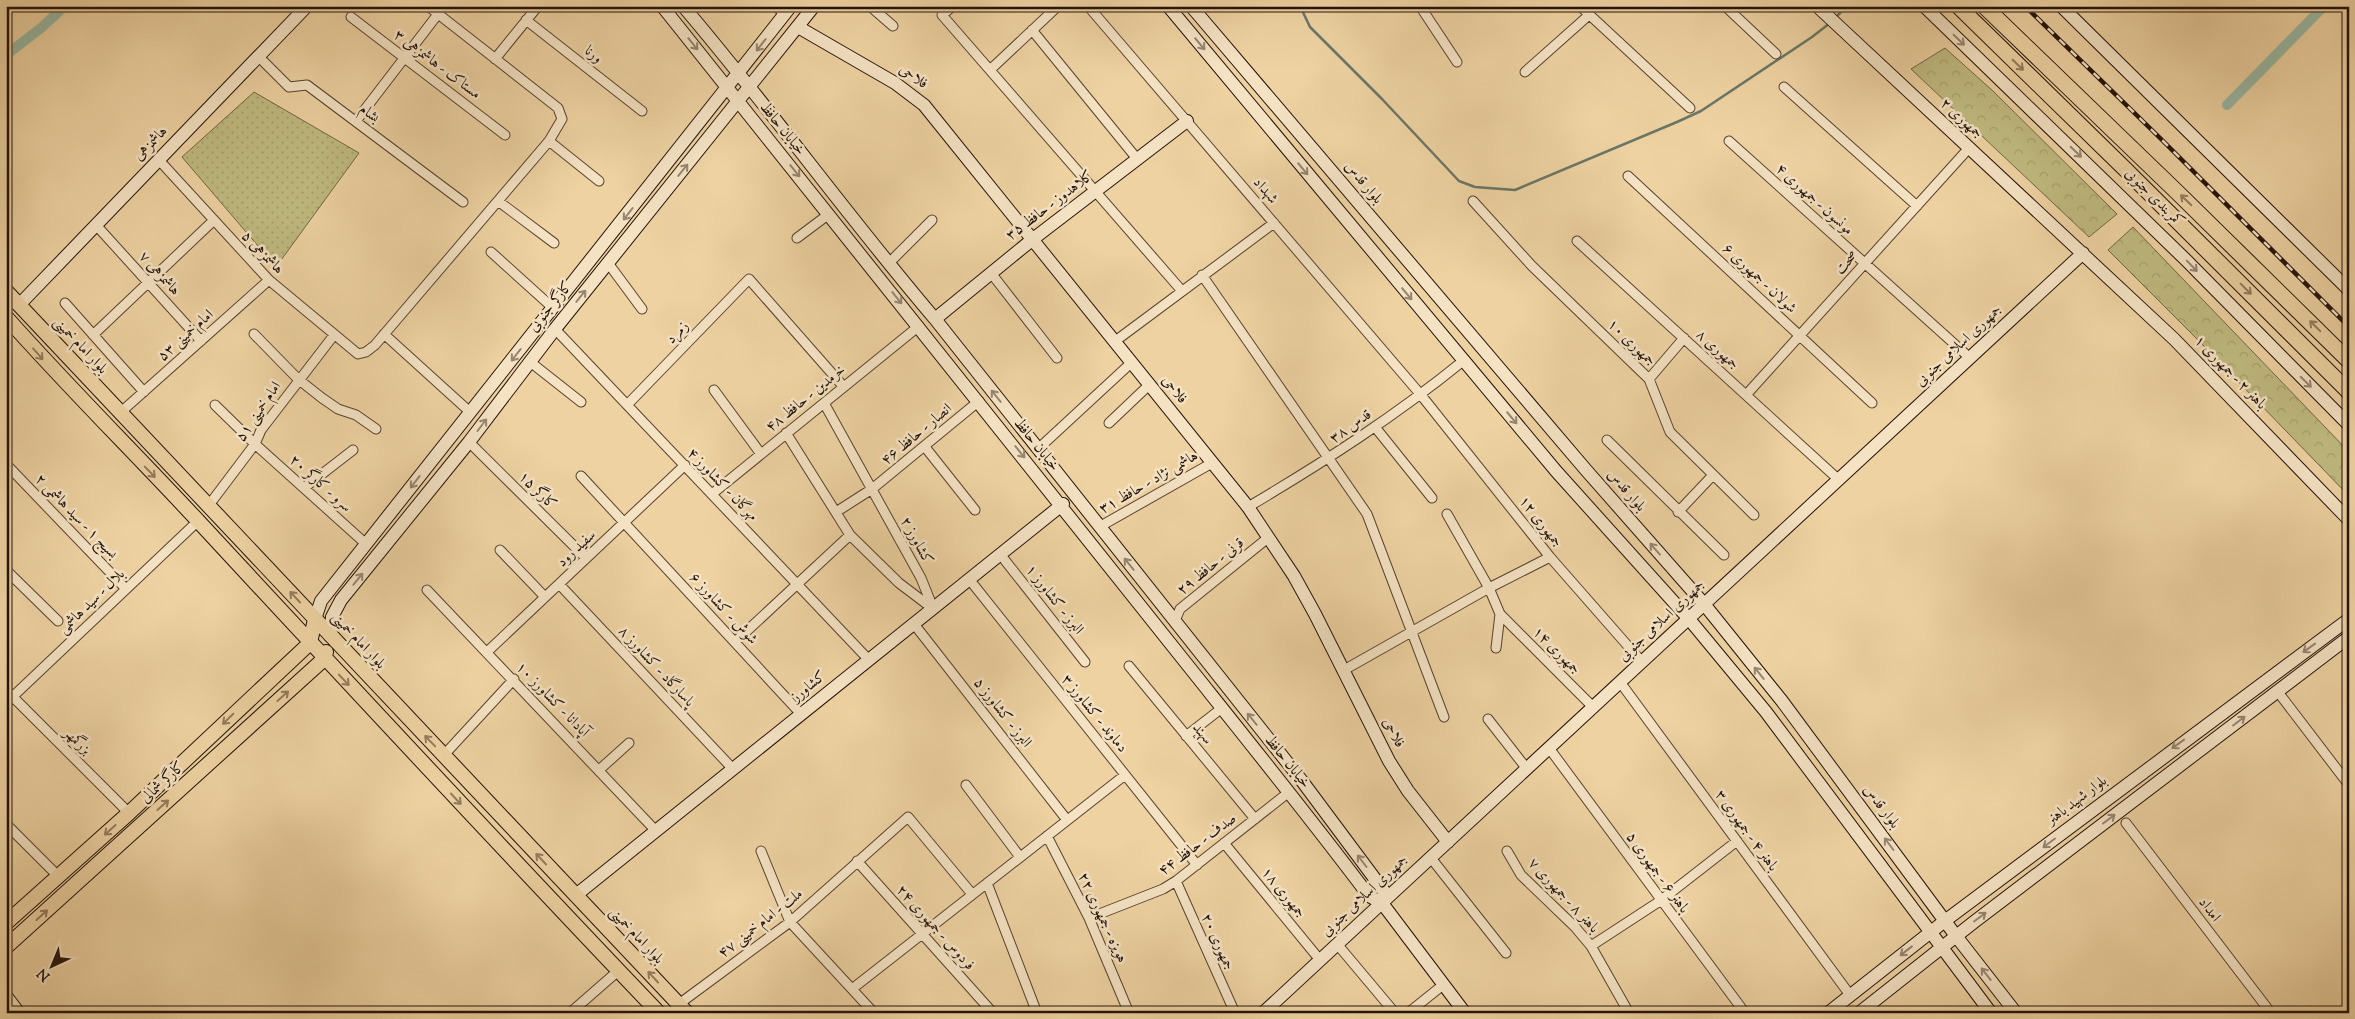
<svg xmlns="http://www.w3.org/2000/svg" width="2355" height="1019" viewBox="0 0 2355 1019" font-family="'Sorts Mill Goudy',Amiri,serif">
	<defs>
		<pattern id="grass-dots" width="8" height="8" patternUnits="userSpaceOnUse" patternTransform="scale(1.25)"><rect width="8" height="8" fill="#bfba80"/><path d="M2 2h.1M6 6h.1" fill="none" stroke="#a49f6d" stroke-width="1.8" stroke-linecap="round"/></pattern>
		<pattern id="forest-crowns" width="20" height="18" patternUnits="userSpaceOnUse" patternTransform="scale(1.25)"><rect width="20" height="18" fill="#bfba80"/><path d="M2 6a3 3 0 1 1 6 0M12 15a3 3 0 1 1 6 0" fill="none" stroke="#a49f6d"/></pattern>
	</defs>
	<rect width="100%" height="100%" fill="#eed2a2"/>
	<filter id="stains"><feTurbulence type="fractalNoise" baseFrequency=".004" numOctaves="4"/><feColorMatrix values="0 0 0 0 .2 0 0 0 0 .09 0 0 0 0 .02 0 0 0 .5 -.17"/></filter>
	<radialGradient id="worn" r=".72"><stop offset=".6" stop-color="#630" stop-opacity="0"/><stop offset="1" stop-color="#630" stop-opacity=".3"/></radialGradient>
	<path fill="url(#grass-dots)" stroke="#716645" d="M254,92L359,153L276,267L182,157Z"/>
	<path fill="url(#forest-crowns)" stroke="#716645" d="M1945,48L1993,91L2117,214L2089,237L1911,69Z
		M2133,227L2349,452V496L2194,336L2108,250Z"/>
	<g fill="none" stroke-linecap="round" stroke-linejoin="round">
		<path stroke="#6a7666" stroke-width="2.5" d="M1300,6L1310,27L1382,99L1459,181L1475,187L1515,190L1677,122L1701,111L1812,37L1830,23
			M1836,17L1847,6"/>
		<path stroke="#99b8a4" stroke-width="10" d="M6,55L41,28L65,6
			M2227,105L2324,6"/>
		<g stroke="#564330" stroke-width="11">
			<path id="street" d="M775,6L785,14
				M870,6L893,26
				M953,6L942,15L1182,291
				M1088,6L1421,395L1550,557L1642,662
				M1420,6L1457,62
				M1580,6L1690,108
				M1725,6L1776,54
				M351,17L505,135
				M526,20L642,111
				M1032,30L1138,160
				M258,56L289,87L307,85L463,202
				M495,59L538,6
				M991,69L1058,6
				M1525,72L1589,15
				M1784,87L1917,206
				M356,121L438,14
				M549,141L599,181
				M1729,141L1970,358
				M158,159L269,280L358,354L366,352L375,345L549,141L562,119L558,108L428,6
				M1628,176L1872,403
				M498,201L554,243
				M1473,201L1532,266L1649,379L1670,432L1754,515
				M96,225L201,341
				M797,238L829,214
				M1577,241L1839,480
				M491,252L553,308
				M608,263L642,309
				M888,264L932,220
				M991,273L1057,358
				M1202,275L1367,514L1444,717
				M65,303L144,392
				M555,329L869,660
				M254,334L298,379L322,398L338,409L356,415L376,429
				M384,334L470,412
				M93,335L213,221
				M1114,342L1274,223
				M529,361L581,402
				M1649,379L1684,338
				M714,390L761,454
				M1746,395L1969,148
				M824,403L921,578L933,608
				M215,405L255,444L366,544
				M627,405L749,279L843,386
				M121,412L269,280
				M1109,423L1149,385
				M1375,427L1432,498
				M1607,440L1724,555
				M469,442L586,558
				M925,447L975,510
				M1038,449L1131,363
				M6,464L126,589
				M581,476L801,714
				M304,488L353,450
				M712,494L919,326
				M209,505L255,444L261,430L334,335
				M1248,507C1324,462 1394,417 1463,361
				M836,512L872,489L979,401
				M1678,512L1713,475
				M1447,514L1489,588L1500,614L1496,648
				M1099,527L1212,463
				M850,535L899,583L932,608
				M500,550L545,597
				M1000,554L1085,662
				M6,570L58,621
				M969,579L1197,865
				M559,584L733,769
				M427,590L656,831
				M1500,614L1593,707
				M1175,621L1180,609L1269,537
				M914,624L1067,820
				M735,642L850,535L786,433
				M487,652L685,465
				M1129,666L1255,819
				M1344,670L1489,588L1550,557
				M1620,682L1850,995
				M6,690L129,813
				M2278,692L2349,785
				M6,703L198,521
				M1488,719L1527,769
				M1186,736L1222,708
				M1549,748L1745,1013
				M444,755L514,679
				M599,770L629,743
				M966,785L1020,857
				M2126,823L2271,1013
				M6,824L59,877
				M1047,836L1089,918L1129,1013
				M1224,843L1320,960
				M761,851L790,922L874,1013
				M1507,851L1521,875L1575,927L1591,946L1629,1013
				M1431,858L1506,953
				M857,861L993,1013
				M1176,881L1235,1013
				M987,883L1037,1013
				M1089,918L1163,889L1176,881L1289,792
				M1337,944L1395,1013
				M1591,946L1660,901L1737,841
				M852,989L1125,775
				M679,1004L790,922L908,817L972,894
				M570,1013L618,971
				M1408,1013L1443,985"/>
		</g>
		<g stroke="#23130a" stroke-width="14">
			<path id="secondary" d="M662,6C836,223 1010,440 1182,658C1245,737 1308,815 1369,896L1382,903L1465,1013
				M683,6C770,108 848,217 935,319L1302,781L1384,891L1382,903
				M1168,6L1556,471L1689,619L1766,712L1991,1013
				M1191,6L1586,470L1704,604L1782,701L1956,936L2016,1013
				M1817,6L2174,339L2349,520
				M1924,6L2186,260L2349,425
				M2061,6L2349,290
				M798,27L895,83L924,105L1248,507L1294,576L1315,614L1389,761L1408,791L1448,842
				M19,305L307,6
				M935,319L1033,239L1187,121
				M315,619L321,601L791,6
				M330,636L332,617L341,600L469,442L555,329L814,6
				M576,895L1063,504
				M6,996L19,1013
				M1263,1013L2083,253
				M1828,1013L1946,920L2349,619
				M1859,1013L1974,922L2349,637"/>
		</g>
		<g stroke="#23130a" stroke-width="16">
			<path id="primary" d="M6,291L687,1013
				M6,317C69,388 136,454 200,523C352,687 504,851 659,1013
				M6,923L129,813L310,643L315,619
				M6,947L324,659L326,652"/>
		</g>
		<g stroke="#23130a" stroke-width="17">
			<path id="highway" d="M1958,6L2124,168L2349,392
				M1984,6L2178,193L2349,361"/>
		</g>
		<use href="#street" stroke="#f4e2c3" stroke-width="9"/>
		<use href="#secondary" stroke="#f4e2c3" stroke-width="12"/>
		<use href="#primary" stroke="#eed2a2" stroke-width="14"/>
		<use href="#highway" stroke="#eed2a2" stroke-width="15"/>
		<g stroke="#23130a" stroke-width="4.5">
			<path id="rail" d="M2025,6L2159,137L2349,327"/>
		</g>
		<use href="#rail" stroke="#f4e2c3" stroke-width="2.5" stroke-dasharray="8" stroke-linecap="butt"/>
	</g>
	<defs><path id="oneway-shaft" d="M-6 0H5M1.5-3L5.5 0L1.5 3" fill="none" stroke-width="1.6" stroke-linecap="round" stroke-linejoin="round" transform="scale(1.25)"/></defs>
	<g stroke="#968570">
		<use href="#oneway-shaft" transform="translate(1959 40) rotate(44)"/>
		<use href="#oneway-shaft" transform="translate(693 44) rotate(51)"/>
		<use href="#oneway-shaft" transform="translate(1200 44) rotate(50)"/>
		<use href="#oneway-shaft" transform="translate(761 45) rotate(128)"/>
		<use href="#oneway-shaft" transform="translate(2076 152) rotate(44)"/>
		<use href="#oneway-shaft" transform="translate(1303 169) rotate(50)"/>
		<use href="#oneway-shaft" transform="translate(683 170) rotate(-51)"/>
		<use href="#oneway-shaft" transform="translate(795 171) rotate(51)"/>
		<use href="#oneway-shaft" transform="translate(628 214) rotate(128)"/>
		<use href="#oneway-shaft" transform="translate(2192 266) rotate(46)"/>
		<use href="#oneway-shaft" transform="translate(1407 294) rotate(50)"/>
		<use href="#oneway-shaft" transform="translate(581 296) rotate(-51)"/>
		<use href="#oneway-shaft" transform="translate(897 298) rotate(51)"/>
		<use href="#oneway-shaft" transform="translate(516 355) rotate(128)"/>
		<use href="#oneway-shaft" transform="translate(2306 382) rotate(45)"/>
		<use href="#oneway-shaft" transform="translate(996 396) rotate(-129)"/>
		<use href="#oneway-shaft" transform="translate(1512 418) rotate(50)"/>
		<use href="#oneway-shaft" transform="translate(482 425) rotate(-53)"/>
		<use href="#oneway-shaft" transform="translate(1020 452) rotate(51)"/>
		<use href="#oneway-shaft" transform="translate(415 482) rotate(128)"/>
		<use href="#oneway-shaft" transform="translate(1655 549) rotate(-131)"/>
		<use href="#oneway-shaft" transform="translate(1129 564) rotate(-129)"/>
		<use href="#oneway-shaft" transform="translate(358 579) rotate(-51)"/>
		<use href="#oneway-shaft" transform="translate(2309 648) rotate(144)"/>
		<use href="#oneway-shaft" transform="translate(1759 673) rotate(-129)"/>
		<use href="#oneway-shaft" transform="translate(1252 719) rotate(-129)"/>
		<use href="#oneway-shaft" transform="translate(2239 721) rotate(-37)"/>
		<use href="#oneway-shaft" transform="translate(2178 744) rotate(144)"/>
		<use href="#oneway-shaft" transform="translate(2109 819) rotate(-37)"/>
		<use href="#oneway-shaft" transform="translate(2049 843) rotate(143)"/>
		<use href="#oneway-shaft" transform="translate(1889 844) rotate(-127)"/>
		<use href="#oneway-shaft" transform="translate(1362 861) rotate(-127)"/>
		<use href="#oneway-shaft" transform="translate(1980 917) rotate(-37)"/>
		<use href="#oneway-shaft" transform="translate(1906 951) rotate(142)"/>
		<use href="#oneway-shaft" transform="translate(1986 974) rotate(-128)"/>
	</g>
	<g stroke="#937c5e">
		<use href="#oneway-shaft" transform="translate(2018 65) rotate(44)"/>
		<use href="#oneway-shaft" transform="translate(2186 200) rotate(-136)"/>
		<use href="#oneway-shaft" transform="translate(2246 289) rotate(45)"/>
		<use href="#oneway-shaft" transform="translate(2315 326) rotate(-135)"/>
		<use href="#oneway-shaft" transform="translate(38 354) rotate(49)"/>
		<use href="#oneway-shaft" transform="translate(150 472) rotate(46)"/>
		<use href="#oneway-shaft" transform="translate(295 597) rotate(-133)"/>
		<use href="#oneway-shaft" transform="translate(344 680) rotate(47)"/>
		<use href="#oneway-shaft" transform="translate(283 696) rotate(-42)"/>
		<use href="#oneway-shaft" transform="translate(228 719) rotate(136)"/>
		<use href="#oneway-shaft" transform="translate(430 741) rotate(-134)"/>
		<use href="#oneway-shaft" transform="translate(456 799) rotate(47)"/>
		<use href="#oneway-shaft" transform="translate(163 805) rotate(-42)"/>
		<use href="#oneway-shaft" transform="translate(110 830) rotate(138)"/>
		<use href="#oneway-shaft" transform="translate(541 859) rotate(-133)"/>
		<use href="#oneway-shaft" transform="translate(42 915) rotate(-42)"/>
		<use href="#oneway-shaft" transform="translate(653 977) rotate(-133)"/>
	</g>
	<g text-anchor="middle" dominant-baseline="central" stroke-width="5" stroke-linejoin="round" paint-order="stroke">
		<g font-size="15" fill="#23130a" stroke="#f4e2c3">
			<text transform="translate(593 55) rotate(38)">ورنا</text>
			<text transform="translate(437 65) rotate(37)">مستاک - هاشمزهی ۳</text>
			<text transform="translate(913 77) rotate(35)">فلاحی</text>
			<text transform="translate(369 114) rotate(37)">بشام</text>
			<text transform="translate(1961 119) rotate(43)">جمهوری ۲</text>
			<text transform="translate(782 129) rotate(51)">خیابان حافظ</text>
			<text transform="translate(151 144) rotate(-46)">هاشمزهی</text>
			<text transform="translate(1363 183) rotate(50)">بلوار قدس</text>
			<text transform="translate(1265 191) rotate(49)">شهداد</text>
			<text transform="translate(2154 198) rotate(45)">کمربندی جنوبی</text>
			<text transform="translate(1814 200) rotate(42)">مونسون - جمهوری ۴</text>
			<text transform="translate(1050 206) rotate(-37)">کلاهدوز - حافظ ۳۵</text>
			<text transform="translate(262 253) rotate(46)">هاشمزهی ۵</text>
			<text transform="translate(1847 263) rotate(-48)">صحت</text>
			<text transform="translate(159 274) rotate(48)">هاشمزهی ۷</text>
			<text transform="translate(1759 279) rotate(43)">شولان - جمهوری ۶</text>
			<text transform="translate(551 307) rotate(-51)">کارگر جنوبی</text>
			<text transform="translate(678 333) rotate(-46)">زمرد</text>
			<text transform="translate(186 336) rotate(-42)">امام خمینی ۵۳</text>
			<text transform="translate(1631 343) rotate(44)">جمهوری ۱۰</text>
			<text transform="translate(80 346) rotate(47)">بلوار امام خمینی</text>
			<text transform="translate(1959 346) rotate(-43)">جمهوری اسلامی جنوبی</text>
			<text transform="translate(1717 350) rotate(42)">جمهوری ۸</text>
			<text transform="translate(2230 373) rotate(46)">باهنر ۲ - جمهوری ۱</text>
			<text transform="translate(1174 390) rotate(51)">فلاحی</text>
			<text transform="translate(806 399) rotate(-39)">خرمدین - حافظ ۴۸</text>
			<text transform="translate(259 412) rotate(-56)">امام خمینی ۵۱</text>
			<text transform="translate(1351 427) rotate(-35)">قدس ۳۸</text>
			<text transform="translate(917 435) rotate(-40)">انصار - حافظ ۴۶</text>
			<text transform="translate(1036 445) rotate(51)">خیابان حافظ</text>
			<text transform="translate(1149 483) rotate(-30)">هاشمی نژاد - حافظ ۳۱</text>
			<text transform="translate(320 484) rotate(42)">سرو - کارگر ۲۰</text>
			<text transform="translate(722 485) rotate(46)">مهرگان - کشاورز ۴</text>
			<text transform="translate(537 491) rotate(45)">کارگر ۱۵</text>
			<text transform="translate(1626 491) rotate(49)">بلوار قدس</text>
			<text transform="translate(76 517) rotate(46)">بسیج ۱ - سید هاشمی ۲</text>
			<text transform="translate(1540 522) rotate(52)">جمهوری ۱۲</text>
			<text transform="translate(916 541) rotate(61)">کشاورز ۲</text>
			<text transform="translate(577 549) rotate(-43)">سفید رود</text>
			<text transform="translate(1211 567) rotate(-39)">قرنی - حافظ ۲۹</text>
			<text transform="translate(1054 600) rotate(52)">البرز - کشاورز ۱</text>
			<text transform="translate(92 602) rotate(-44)">بلال - سید هاشمی</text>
			<text transform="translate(723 609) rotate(47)">شوش - کشاورز ۶</text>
			<text transform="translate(1662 621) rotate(-43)">جمهوری اسلامی جنوبی</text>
			<text transform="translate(358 641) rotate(47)">بلوار امام خمینی</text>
			<text transform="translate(1556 651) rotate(45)">جمهوری ۱۴</text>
			<text transform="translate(656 667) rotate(47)">پاسارگاد - کشاورز ۸</text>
			<text transform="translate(809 687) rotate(-39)">کشاورز</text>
			<text transform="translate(552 700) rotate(46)">آپادانا - کشاورز ۱۰</text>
			<text transform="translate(1002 713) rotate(52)">البرز - کشاورز ۵</text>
			<text transform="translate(1094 714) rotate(51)">دماوند - کشاورز ۳</text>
			<text transform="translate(1393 733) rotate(63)">فلاحی</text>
			<text transform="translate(1202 734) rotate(50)">سهند</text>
			<text transform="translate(77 742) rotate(45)">بزرگمهر</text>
			<text transform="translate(1287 762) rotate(51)">خیابان حافظ</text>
			<text transform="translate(163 783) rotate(-42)">کارگر شمالی</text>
			<text transform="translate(2077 801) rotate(-37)">بلوار شهید باهنر</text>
			<text transform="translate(1881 807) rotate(53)">بلوار قدس</text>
			<text transform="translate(1746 831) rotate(54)">باهنر ۴ - جمهوری ۳</text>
			<text transform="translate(1198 845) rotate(-37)">صدف - حافظ ۴۴</text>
			<text transform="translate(1657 873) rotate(54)">باهنر ۶ - جمهوری ۵</text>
			<text transform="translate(1283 893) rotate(51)">جمهوری ۱۸</text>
			<text transform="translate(1365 896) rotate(-43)">جمهوری اسلامی جنوبی</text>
			<text transform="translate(1563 896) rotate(47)">باهنر ۸ - جمهوری ۷</text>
			<text transform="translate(2209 910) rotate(53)">امداد</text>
			<text transform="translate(1102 918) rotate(65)">هویزه - جمهوری ۲۲</text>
			<text transform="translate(761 924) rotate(-38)">ملت - امام خمینی ۴۷</text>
			<text transform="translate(935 928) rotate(48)">فردوس - جمهوری ۲۴</text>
			<text transform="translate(636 936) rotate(47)">بلوار امام خمینی</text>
			<text transform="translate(1217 942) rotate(66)">جمهوری ۲۰</text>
		</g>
	</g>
	<rect width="2355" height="1019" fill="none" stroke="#eed2a2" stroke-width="25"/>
	<rect x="8" y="8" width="2340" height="1004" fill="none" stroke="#23130a" stroke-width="2.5"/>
	<rect x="12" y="12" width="2330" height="994" fill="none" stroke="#23130a"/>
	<g transform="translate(52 966) rotate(224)" stroke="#f4e2c3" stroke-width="4" paint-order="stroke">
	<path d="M0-4L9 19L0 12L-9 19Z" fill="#23130a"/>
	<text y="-8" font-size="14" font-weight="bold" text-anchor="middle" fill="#23130a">N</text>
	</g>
	<rect width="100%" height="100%" filter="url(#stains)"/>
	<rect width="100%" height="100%" fill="url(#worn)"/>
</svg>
